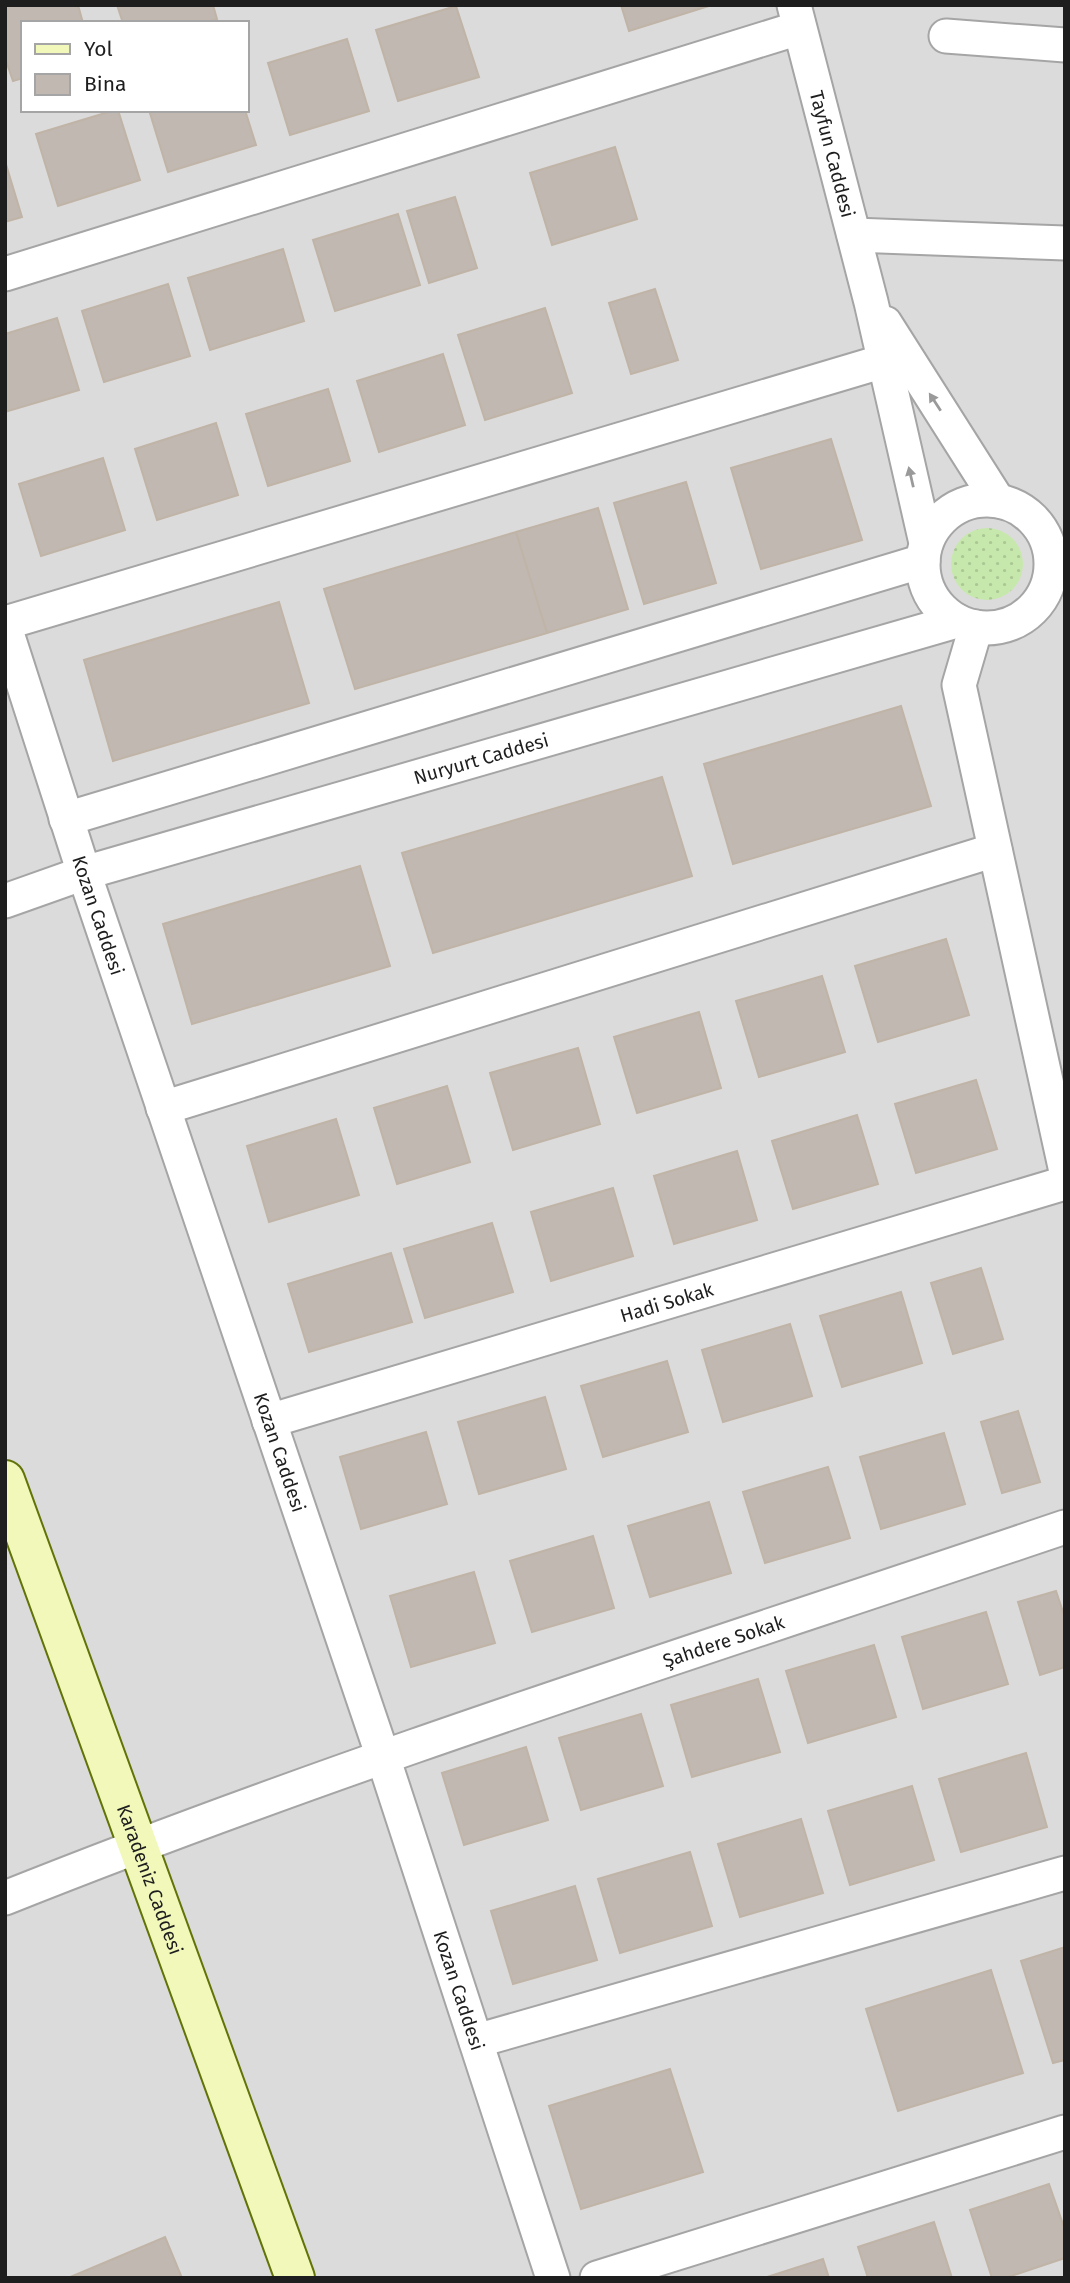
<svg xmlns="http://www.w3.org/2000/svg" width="1070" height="2283" viewBox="0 0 1070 2283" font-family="'Fira Sans',sans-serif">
	<defs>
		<pattern id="grass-dots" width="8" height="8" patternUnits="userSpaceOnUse" patternTransform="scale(1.75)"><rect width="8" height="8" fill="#c6e8ac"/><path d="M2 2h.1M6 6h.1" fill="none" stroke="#aac794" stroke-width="1.8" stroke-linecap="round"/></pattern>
	</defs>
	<rect width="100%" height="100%" fill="#efece5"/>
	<path fill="#dcdbdb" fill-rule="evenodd" d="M5,5H1065V2278H5ZM23,23H247V110H23Z"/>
	<path fill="url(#grass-dots)" d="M951 564a36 36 0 1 1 72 0a36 36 0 1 1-72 0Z"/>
	<path fill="#c0b8b1" stroke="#c0b4a7" stroke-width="2" d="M9,5H78L83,23H23V78L13,81L5,58V6Z
		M117,5H213L217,19L204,23H123Z
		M621,5H712L629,31Z
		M456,6L479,77L398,101L376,30Z
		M347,39L369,111L290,135L268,63Z
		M115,110H118L140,180L58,206L36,134Z
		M149,110H245L256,145L168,172Z
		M615,147L637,219L552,245L530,173Z
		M5,161L22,217L5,222Z
		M455,197L477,268L429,283L407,211Z
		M398,214L420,285L335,311L313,240Z
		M283,249L304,321L210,350L188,278Z
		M168,284L190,356L104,382L82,311Z
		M655,289L678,360L631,374L609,303Z
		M545,308L572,393L485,420L458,335Z
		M57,318L79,390L5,412V334Z
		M443,354L465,425L379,452L357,381Z
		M328,389L350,461L268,486L246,414Z
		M216,423L238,495L157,520L135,449Z
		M831,439L862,540L761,569L731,468Z
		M103,458L125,530L41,556L19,484Z
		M686,482L716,583L644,604L614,503Z
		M598,508L628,609L547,633L516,532Z
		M516,532L547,633L355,689L324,589Z
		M279,602L309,703L113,761L84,660Z
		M901,706L931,806L733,864L704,764Z
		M662,777L692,876L433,953L402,853Z
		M360,866L390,966L192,1024L163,924Z
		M946,939L969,1015L878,1042L855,966Z
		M822,976L845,1052L759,1077L736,1001Z
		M699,1012L721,1088L637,1113L614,1037Z
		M578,1048L600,1124L513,1150L490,1073Z
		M976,1080L997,1149L916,1173L895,1104Z
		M447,1086L470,1162L397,1184L374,1108Z
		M857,1115L878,1184L793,1209L772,1141Z
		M336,1119L359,1195L269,1222L247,1146Z
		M737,1151L757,1220L674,1244L654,1176Z
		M613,1188L633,1256L551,1281L531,1212Z
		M492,1223L513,1292L425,1318L404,1249Z
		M391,1253L412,1322L309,1352L288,1284Z
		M981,1268L1003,1339L953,1354L931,1283Z
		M901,1292L922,1363L842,1387L820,1316Z
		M790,1324L812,1396L723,1422L702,1350Z
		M667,1361L688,1432L603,1457L581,1386Z
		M545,1397L566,1469L479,1494L458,1422Z
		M1018,1411L1040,1482L1002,1493L981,1422Z
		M426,1432L447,1504L361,1529L340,1457Z
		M944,1433L965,1504L881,1529L860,1457Z
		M828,1467L850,1538L765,1563L743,1492Z
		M709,1502L731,1573L650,1597L628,1526Z
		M593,1536L614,1608L532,1632L510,1561Z
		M474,1572L495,1643L411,1667L390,1596Z
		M1056,1591L1065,1618V1667L1040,1675L1018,1602Z
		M986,1612L1008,1684L923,1709L902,1637Z
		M874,1645L896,1717L808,1743L786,1671Z
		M758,1679L780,1752L692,1777L671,1705Z
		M641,1714L663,1786L581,1810L559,1738Z
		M526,1747L548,1820L464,1845L442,1773Z
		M1026,1753L1047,1827L961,1852L939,1779Z
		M912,1786L934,1860L850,1885L828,1811Z
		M801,1819L823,1893L740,1917L718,1844Z
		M690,1852L712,1926L620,1953L598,1879Z
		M575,1886L597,1960L513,1984L491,1911Z
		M1065,1947V2060L1053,2063L1021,1961Z
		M991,1970L1023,2073L898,2111L866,2009Z
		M670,2069L703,2172L581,2209L549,2106Z
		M1049,2184L1065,2230V2258L1005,2278H992L970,2210Z
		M934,2222L952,2278H868L858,2247Z
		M165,2237L182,2278H68Z
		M823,2259L829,2278H764Z"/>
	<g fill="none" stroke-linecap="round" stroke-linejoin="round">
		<g stroke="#a5a5a5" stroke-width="37">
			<g id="street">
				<path id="s1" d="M794,5L871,302L926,543"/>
				<path d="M946,36L1065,45"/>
				<path d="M854,235L1065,243"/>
				<path d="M5,274L799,28"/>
				<path d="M885,323L998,501"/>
				<circle cx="987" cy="564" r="64"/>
				<path d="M5,623L884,361"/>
				<path id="s2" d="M5,627L84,873L383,1757L553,2278"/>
				<path d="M976,627L959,685L1065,1167"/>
				<path d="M66,819L923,561"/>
				<path id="s3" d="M5,901L84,873L957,621"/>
				<path d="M163,1108L995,850"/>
				<path id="s4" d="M269,1421L1065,1183"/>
				<path id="s5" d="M5,1898C353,1759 710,1647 1065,1527"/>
				<path d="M476,2041L1065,1873"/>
				<path d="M597,2278L1065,2132"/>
			</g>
		</g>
		<g stroke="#627308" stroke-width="42">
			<g id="secondary">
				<path id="s6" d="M5,1480L295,2278"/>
			</g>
		</g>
		<use href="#street" stroke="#fff" stroke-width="33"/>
		<use href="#secondary" stroke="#f1f8ba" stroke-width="38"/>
	</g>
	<defs><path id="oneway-solid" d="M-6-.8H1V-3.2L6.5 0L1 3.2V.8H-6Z" transform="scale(1.75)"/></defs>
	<g fill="#9a9a9a">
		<use href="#oneway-solid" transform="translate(935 402) rotate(-123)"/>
		<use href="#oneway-solid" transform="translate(911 477) rotate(-103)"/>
	</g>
	<g text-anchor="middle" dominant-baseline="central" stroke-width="5" stroke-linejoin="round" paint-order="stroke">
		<g font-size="19" fill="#1e1e1e" stroke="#fff">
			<text stroke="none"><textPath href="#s1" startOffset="154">Tayfun Caddesi</textPath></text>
			<text stroke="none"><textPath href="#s3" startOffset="497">Nuryurt Caddesi</textPath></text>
			<text stroke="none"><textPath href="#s2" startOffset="303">Kozan Caddesi</textPath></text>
			<text stroke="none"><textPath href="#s4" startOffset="415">Hadi Sokak</textPath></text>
			<text stroke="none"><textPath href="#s2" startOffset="870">Kozan Caddesi</textPath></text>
			<text stroke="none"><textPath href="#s5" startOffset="763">Şahdere Sokak</textPath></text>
			<text stroke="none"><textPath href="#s6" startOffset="425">Karadeniz Caddesi</textPath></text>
			<text stroke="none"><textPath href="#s2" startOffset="1437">Kozan Caddesi</textPath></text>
		</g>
	</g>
	<rect width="1070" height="2283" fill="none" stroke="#1e1e1e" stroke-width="14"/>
	<rect x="21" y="21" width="228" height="91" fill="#ffffff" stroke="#a5a5a5" stroke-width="2"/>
	<rect x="35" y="44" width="35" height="10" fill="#f1f8ba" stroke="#a5a5a5" stroke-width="2"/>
	<text x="84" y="56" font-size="21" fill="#1e1e1e">Yol</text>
	<rect x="35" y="74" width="35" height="21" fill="#c0b8b1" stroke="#a5a5a5" stroke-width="2"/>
	<text x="84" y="91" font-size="21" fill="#1e1e1e">Bina</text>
</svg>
